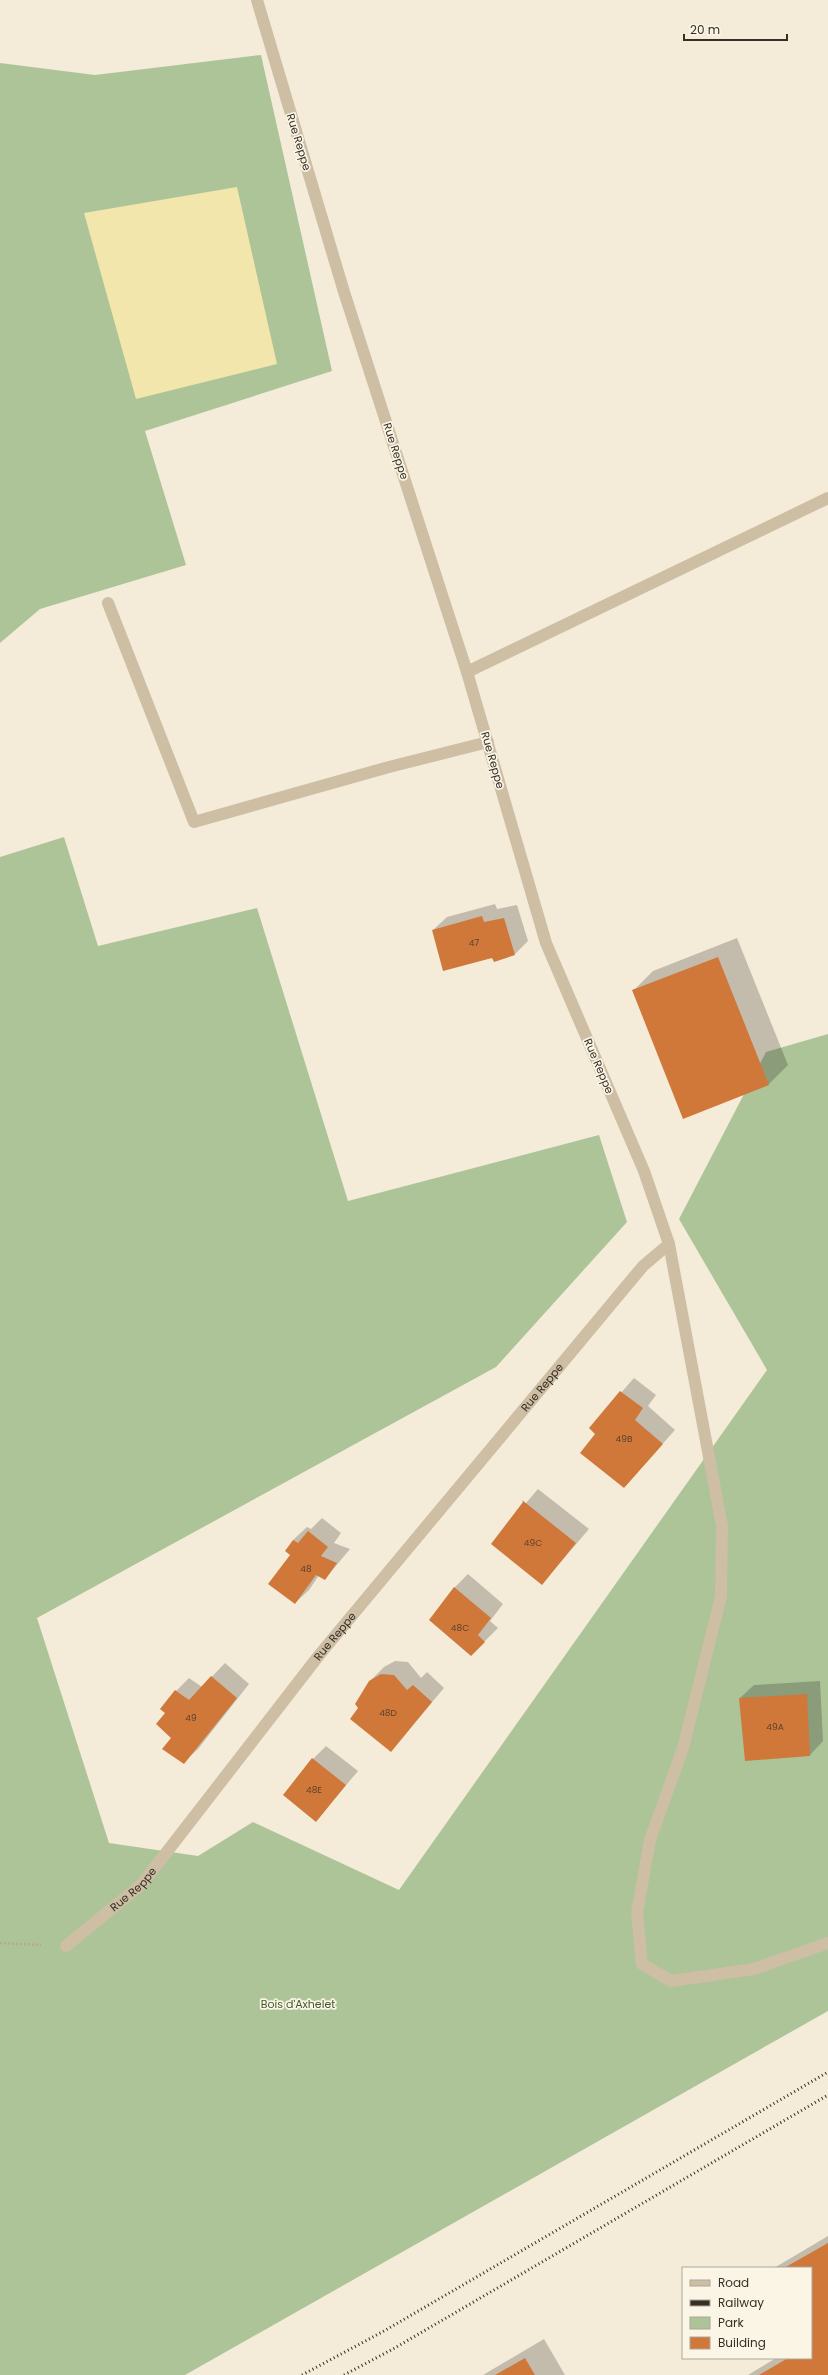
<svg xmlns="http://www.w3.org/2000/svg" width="828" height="2375" viewBox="0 0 828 2375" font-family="Poppins,sans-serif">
	<rect width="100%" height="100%" fill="#f4ecd9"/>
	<path fill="#adc498" d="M261,55L332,371L145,431L186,565L40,609L0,643V63L95,75Z
		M64,837L98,946L257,908L348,1201L599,1135L627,1222L496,1367L37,1618L109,1843L198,1856L253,1822L399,1890L767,1370L679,1219L766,1052L828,1034V2011L185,2375H0V857Z"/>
	<path fill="#f2e6ac" d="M237,187L277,364L136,399L84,213Z"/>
	<path fill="#0003" d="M495,904L497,909L517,905L528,941L515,954L493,957L433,930L447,917Z
		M737,938L788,1065L768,1085L633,991L653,971Z
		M634,1378L656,1395L648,1406L675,1430L624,1487L596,1434L590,1428Z
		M538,1489L589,1529L542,1584L492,1543Z
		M322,1518L341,1533L334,1543L350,1549L325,1579L319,1575L309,1590L295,1603L291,1554L293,1540L307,1527L311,1529Z
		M468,1574L503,1604L490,1621L498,1628L471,1655L454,1588Z
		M395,1661L408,1662L421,1678L427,1672L444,1688L391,1751L360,1708L370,1681L384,1667Z
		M225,1663L249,1684L198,1749L184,1762L172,1738L167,1713L176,1691L189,1678L202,1687Z
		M820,1681L823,1741L810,1755L740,1698L754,1685Z
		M326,1746L358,1771L316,1821L313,1759Z
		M828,2236V2375H748L776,2358H811V2268H774Z
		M544,2339L565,2375H483Z"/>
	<path fill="#d0783a" d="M482,916L484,922L504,918L515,955L494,962L492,958L443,971L432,930Z
		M718,957L769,1085L683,1119L632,990Z
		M620,1391L643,1408L635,1420L663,1444L624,1488L580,1453L595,1434L589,1428Z
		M522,1500L576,1543L542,1585L491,1544L523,1502Z
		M308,1531L328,1547L321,1556L337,1563L325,1580L316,1575L295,1604L268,1584L290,1555L285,1551L293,1540L298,1543Z
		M454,1587L491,1618L478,1635L485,1642L471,1656L429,1620Z
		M381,1674L394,1675L407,1690L413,1685L432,1702L391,1752L350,1719L358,1708L355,1704L369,1681Z
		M211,1676L237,1698L184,1764L162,1749L171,1738L156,1724L165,1713L160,1709L175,1690L189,1700Z
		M807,1694L810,1756L745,1761L739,1698Z
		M312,1758L346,1785L316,1822L283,1795Z
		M828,2243V2375H759L788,2358H811V2268H784Z
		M525,2358L535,2375H495Z"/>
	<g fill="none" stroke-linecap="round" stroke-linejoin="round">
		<path stroke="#b9a88e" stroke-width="2.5" stroke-dasharray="2 2" stroke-linecap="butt" d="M0,1943L41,1945"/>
		<g stroke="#cdbea4" stroke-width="12">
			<path d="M108,603L194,822L389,767L488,742"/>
			<path d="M467,672L828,498"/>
			<path d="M669,1244L722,1526L721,1596L683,1748L650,1840L637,1913L642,1964L671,1981L754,1969L828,1943"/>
			<path id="s1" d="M66,1946L142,1884L320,1654L643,1266L669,1244L644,1171L546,943L467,672L344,292L257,0"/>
		</g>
		<path stroke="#372f26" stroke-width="3" stroke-dasharray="1 3" stroke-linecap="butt" d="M302,2375L384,2331L828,2072
			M344,2375L393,2349L828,2095"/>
	</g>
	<g text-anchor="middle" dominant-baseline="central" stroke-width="3.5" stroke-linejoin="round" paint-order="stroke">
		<g font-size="9" fill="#5d412b">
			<text x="474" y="943">47</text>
			<text x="624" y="1439">49B</text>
			<text x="533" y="1543">49C</text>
			<text x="306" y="1569">48</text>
			<text x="460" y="1628">48C</text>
			<text x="388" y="1713">48D</text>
			<text x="191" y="1718">49</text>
			<text x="775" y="1727">49A</text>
			<text x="314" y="1790">48E</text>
		</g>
		<g font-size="11" fill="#372f26" stroke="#fbf5e6">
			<text transform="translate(299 142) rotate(73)">Rue Reppe</text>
			<text transform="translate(396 451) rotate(72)">Rue Reppe</text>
			<text transform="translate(493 760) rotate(74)">Rue Reppe</text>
			<text transform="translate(599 1066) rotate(67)">Rue Reppe</text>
			<text stroke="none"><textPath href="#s1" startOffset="736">Rue Reppe</textPath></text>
			<text stroke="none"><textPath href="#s1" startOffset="412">Rue Reppe</textPath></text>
			<text stroke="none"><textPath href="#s1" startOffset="88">Rue Reppe</textPath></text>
		</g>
		<g font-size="11" fill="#3e5828" stroke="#fbf5e6">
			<text x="298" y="2004">Bois d'Axhelet</text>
		</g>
	</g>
	<rect x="682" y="2267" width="130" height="92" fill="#fbf5e6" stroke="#ada699"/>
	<rect x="690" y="2280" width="20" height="6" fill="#cdbea4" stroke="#ada699"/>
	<text x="718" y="2287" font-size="12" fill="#372f26">Road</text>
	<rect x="690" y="2300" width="20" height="6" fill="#372f26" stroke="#ada699"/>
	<text x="718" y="2307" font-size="12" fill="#372f26">Railway</text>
	<rect x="690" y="2317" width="20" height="12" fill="#adc498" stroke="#ada699"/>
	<text x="718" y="2327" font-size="12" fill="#372f26">Park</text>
	<rect x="690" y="2337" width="20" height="12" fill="#d0783a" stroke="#ada699"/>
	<text x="718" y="2347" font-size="12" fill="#372f26">Building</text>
	<path d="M684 34v6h103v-6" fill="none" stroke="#372f26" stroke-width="2"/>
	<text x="690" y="34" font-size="12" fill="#372f26" stroke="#fbf5e6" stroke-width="3" paint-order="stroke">20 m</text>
</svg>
